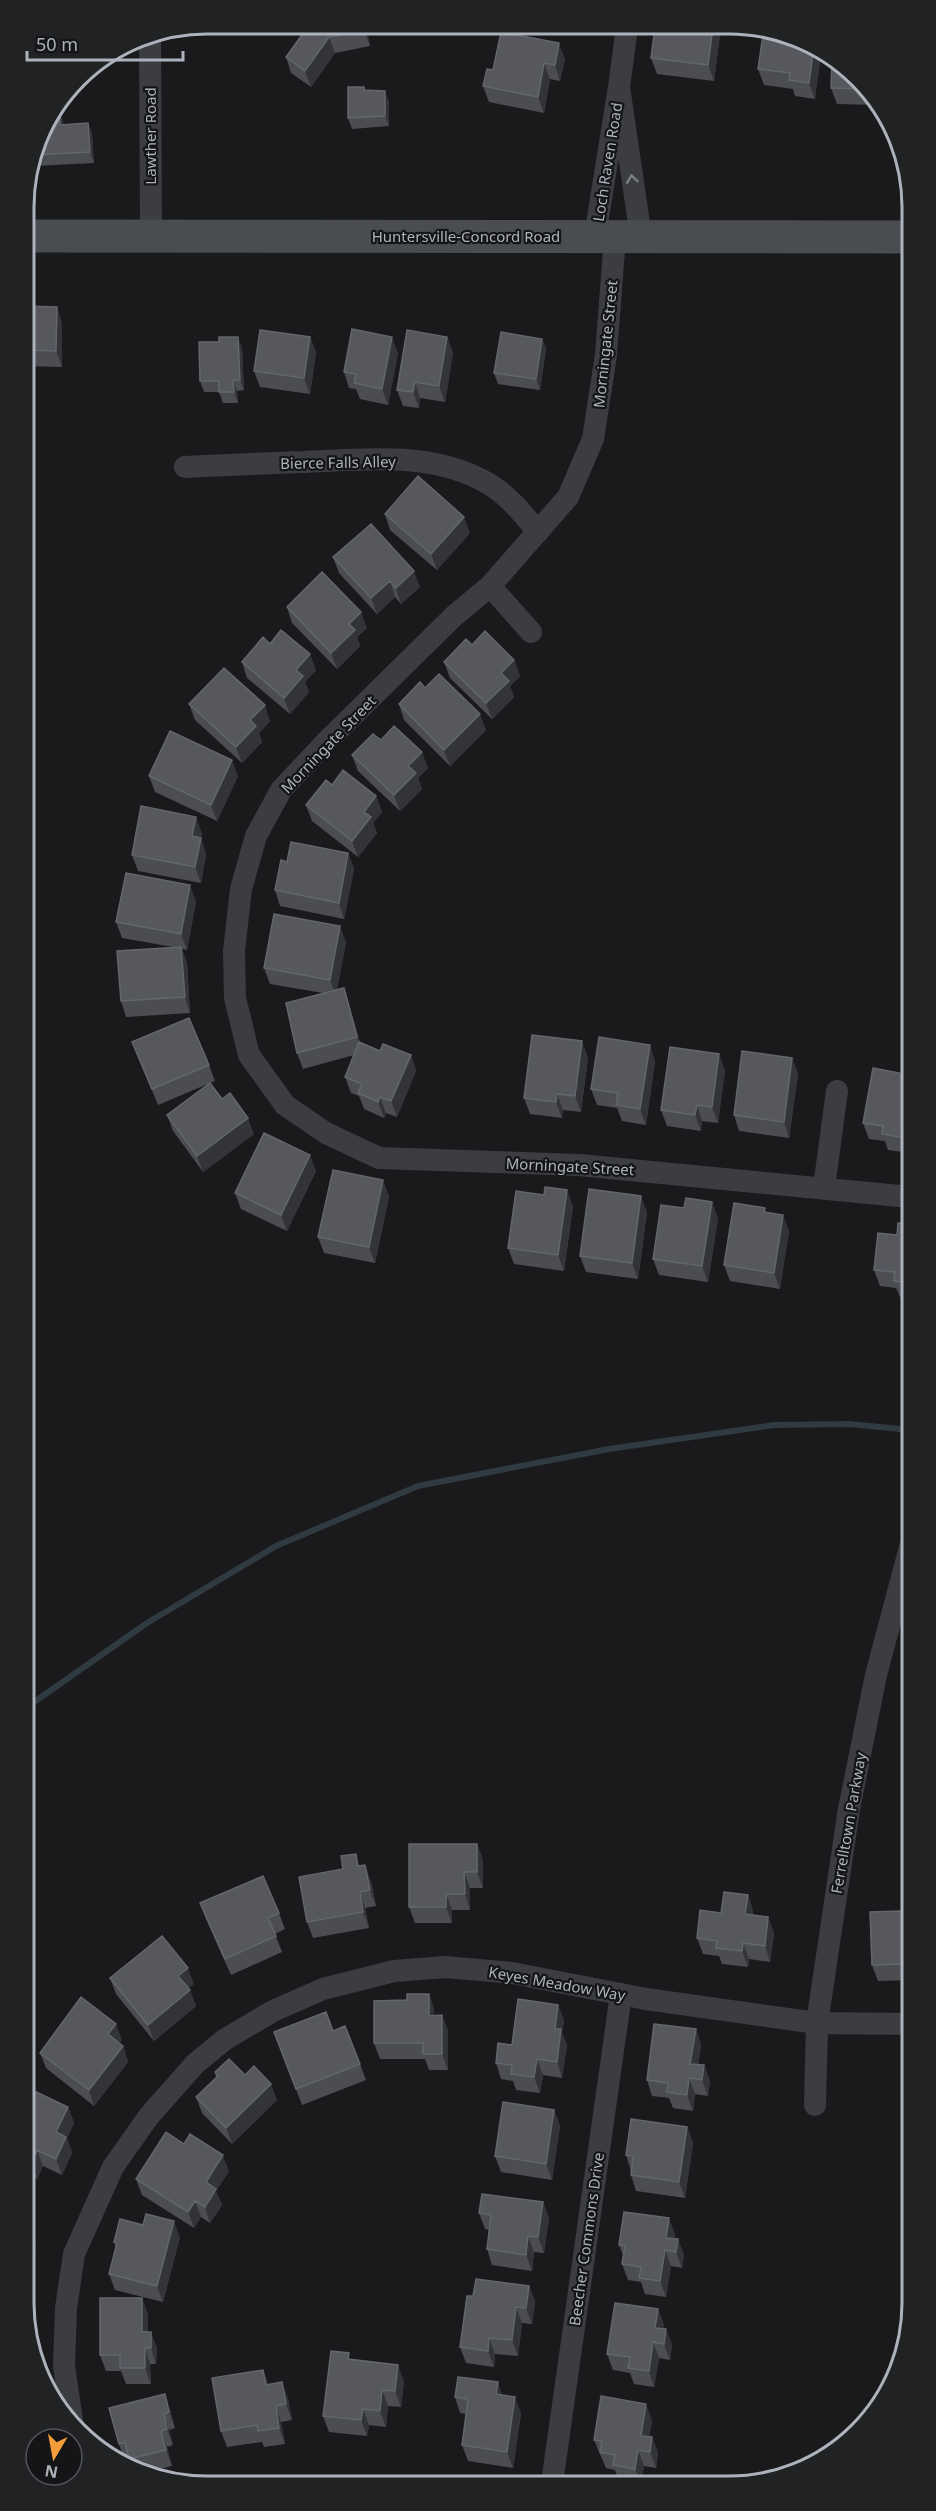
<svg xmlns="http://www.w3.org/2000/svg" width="936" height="2511" viewBox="0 0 936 2511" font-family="'Noto Sans',sans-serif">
	<rect width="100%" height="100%" fill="#1a1a1c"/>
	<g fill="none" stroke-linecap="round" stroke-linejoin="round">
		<path stroke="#2f3b41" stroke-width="6" d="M27,1707L147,1623L276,1546L418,1486L609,1449L774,1425L849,1424L910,1430"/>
		<path stroke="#3b3d41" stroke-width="22" d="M150,35L151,236
			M619,87L627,27
			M595,236L619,87L641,237
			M615,237L606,355L593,439L568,497L490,586L454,616L327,741L281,790L256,836L241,889L234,951L235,998L249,1055L285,1105L326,1133L379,1158L579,1165L910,1197
			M185,467C225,465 265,463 305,462C366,459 434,451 489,484C509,496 524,515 538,532
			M490,586L531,632
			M824,1187L837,1091
			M815,2105L817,2023L849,1809L876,1675L910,1547
			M73,2427L64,2366L66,2308L74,2254L113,2167L149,2116L195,2064L224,2040L273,2011L323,1989L394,1971L446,1967L512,1973L646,1999L817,2023L911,2024
			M552,2483L621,1994"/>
		<path stroke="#494c51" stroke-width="33" d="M24,236L908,237"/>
	</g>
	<path fill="#4b4d51" d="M308,25H366L370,46L335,53L311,87L291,73L286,57Z
		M655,27H721L714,81L657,74L651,58Z
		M820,48L815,99L795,96L793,89L764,85L758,69Z
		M565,59L560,81L550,79L544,113L489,102L483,86L493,70Z
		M858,78L878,105L837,104L831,88Z
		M364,87L365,90L389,102V126L352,129L348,118Z
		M88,123L92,134L94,163L35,166L33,162L43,128L64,125Z
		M25,302L26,306L62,323V367L25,366Z
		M310,337L316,353L310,394L260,387L254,371Z
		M447,337L453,353L445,402L420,398L419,408L403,406L397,390Z
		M542,339L546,349L540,390L498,384L494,373Z
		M242,348L244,390L237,391L238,403H223L219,392H204L200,381Z
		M398,353L388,405L360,399L356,389L349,388L344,372Z
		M385,514L470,533L437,570L390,530Z
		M333,557L420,587L401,604L395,597L377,614L339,573Z
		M287,607L367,628L357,637L360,646L337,669L292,623Z
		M472,645L514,660L520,676L510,686L514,697L492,719L450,678L444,662Z
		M242,662L316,670L305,682L309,692L290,714L247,678Z
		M425,688L486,730L450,766L404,720L399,704Z
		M189,704L270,721L259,733L262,742L242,763L195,720Z
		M381,740L428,768L418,778L422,789L400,811L358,771L352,755Z
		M149,776H238L217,821L155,792Z
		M332,785L376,796L382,812L373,823L377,833L358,857L312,821L306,805Z
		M202,833L201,838L206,854L201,883L138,871L132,855Z
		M348,853L354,869L344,919L280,906L275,890L287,862Z
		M196,901L187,950L182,949L187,963L190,1013L126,1017L121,1001L173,947L122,938L116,922Z
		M346,942L337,989L344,988L349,1004L360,1042L380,1051L411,1055L416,1071L397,1117L386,1113L384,1118L364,1109L359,1096L351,1093L345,1077L354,1055L303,1069L297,1053L323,993L270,984L264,968Z
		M132,1042L209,1065L215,1081L158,1105Z
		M588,1057L581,1112L563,1110L562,1118L530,1114L524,1098Z
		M792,1058L798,1074L789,1138L739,1131L734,1115Z
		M655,1061L646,1125L622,1121L617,1108L597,1105L591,1089Z
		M725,1070L718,1123L702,1121L701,1131L667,1126L661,1110Z
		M910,1075V1153L888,1150L885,1141L869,1139L863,1123Z
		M222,1099L254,1134L203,1172L173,1131L167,1115Z
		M316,1171L287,1231L241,1209L235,1193Z
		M389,1196L375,1263L324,1253L318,1237Z
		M573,1206L564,1271L514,1264L508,1248Z
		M765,1208L766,1212L789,1231L780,1289L730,1281L724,1265Z
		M647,1212L638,1279L586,1272L580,1256Z
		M718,1218L708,1282L659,1275L653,1259Z
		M910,1224V1298L900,1297L896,1288L880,1286L874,1270L897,1235Z
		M477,1844L483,1860V1888H470V1910H452V1923H415L409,1907Z
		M361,1866L371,1881L376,1906L365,1908L369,1928L313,1938L307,1922Z
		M748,1895L753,1911V1915L768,1917L774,1933L770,1962L749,1959L748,1967L722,1964L719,1956L703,1954L697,1938L721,1913Z
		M200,1903L279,1913L285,1929L275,1934L282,1952L231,1975L206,1919Z
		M901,1911L904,1917H911V1971H910V1980L878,1981L872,1965Z
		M110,1978L194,1984L188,1988L196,2006L154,2041L116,1994Z
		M429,1994L434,2010V2016L442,2015L448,2031V2070H429L425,2059H380L374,2043L407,2000Z
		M558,2005L564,2021L562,2033L567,2045L562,2078L543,2075L540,2093L516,2090L513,2081L501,2079L496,2063L512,2045Z
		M696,2029L701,2045L698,2065H704L710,2081L708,2096L695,2094L693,2111L673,2108L669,2098L652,2096L647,2080Z
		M333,2031L360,2064L366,2080L302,2105L280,2048Z
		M122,2040L119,2043L123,2046L128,2062L94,2106L46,2068L40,2053Z
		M215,2072L245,2075L277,2100L232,2144L202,2113L196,2097L216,2077Z
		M27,2094L68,2107L74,2123L67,2138L72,2153L62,2175L43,2166L37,2179L27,2174Z
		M554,2110L560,2126L552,2180L501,2172L495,2156Z
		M687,2127L693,2143L685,2198L636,2191L631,2175V2171L626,2155Z
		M229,2171L216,2191L222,2205L210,2223L201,2217L194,2228L142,2195L136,2179Z
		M543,2202L549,2218L544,2253L534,2252L532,2271L492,2265L487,2249L489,2230L485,2229L479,2213Z
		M675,2234L674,2239H678L684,2255L682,2268L671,2266L666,2297L645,2294L641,2282L628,2280L622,2264L623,2255L619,2245Z
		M180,2237L163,2302L115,2290L109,2274L116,2248L114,2242Z
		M529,2286L535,2302L532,2324L522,2323L518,2356L495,2354L494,2367L466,2363L460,2347L473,2296Z
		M658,2309L664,2325L663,2329H666L672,2345L670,2360L659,2358L654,2387L634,2384L630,2373L613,2370L607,2354Z
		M148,2314V2332L157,2348L156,2364H150L151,2384H126L121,2371H106L100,2355Z
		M351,2359L404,2381L401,2407L388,2406L386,2427L369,2425L367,2436L329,2432L323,2416Z
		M268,2384L288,2398L292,2420L281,2422L285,2444L264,2447L262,2442L227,2447L221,2431Z
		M165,2394L170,2410L175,2428L169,2430L173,2445L167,2447L172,2466L142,2473L133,2470L129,2459L124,2460L119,2444Z
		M502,2395L521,2413L513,2468L468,2461L462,2445L466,2414L460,2413L455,2397Z
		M652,2420L649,2437H652L658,2453L656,2468L644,2466L641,2483H634L619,2481L615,2470L606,2468L594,2440Z"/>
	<path fill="#333437" d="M363,25H366L370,46L364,30Z
		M713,27H721L714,81L708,65Z
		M329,37L335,53L311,87L305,71Z
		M559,43L565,59L560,81L555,65Z
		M814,46L822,50L815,99L809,83Z
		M544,63L550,79L544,113L538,97Z
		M385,91L389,102V126L385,116Z
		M60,113L64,124V136L60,125Z
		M88,123L92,134L94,163L90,152Z
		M57,307L62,323V367L56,351Z
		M238,337L242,348L244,390L240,380Z
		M310,337L316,353L310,394L304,378Z
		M392,337L398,353L388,405L382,389Z
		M447,337L453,353L445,402L439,386Z
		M542,339L546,349L540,390L536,379Z
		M233,380L237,391L238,403L234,392Z
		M415,382L420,398L419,408L413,392Z
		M464,517L470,533L437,570L431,554Z
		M414,571L420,587L401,604L396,588Z
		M390,581L395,597L377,614L371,598Z
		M361,612L367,628L357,637L360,646L337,669L331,653L349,624Z
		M310,654L316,670L305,682L309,692L290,714L284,698L296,670Z
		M514,660L520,676L510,686L514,697L492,719L486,703L501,673Z
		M265,705L270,721L259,733L262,742L242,763L236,747L250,720Z
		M480,714L486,730L450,766L444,750Z
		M422,752L428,768L418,778L422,789L400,811L394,795L408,766Z
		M232,760L238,776L217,821L211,805Z
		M376,796L382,812L373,823L377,833L358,857L352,841L364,812Z
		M196,817L202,833L201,838L206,854L201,883L195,867L192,836Z
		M348,853L354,869L344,919L339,903Z
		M190,885L196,901L187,950L181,934Z
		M340,926L346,942L336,995L330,980Z
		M181,947L187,963L190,1013L185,997Z
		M344,988L349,1004L363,1053L357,1037Z
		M582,1041L588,1057L581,1112L575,1096Z
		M650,1045L655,1061L646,1125L640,1109Z
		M719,1054L725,1070L718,1123L712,1107Z
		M411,1055L416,1071L397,1117L391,1101Z
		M792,1058L798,1074L789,1138L784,1122Z
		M557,1094L563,1110L562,1118L556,1102Z
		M380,1097L386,1113L384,1118L378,1102Z
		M697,1105L702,1121L701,1131L695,1115Z
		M248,1118L254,1134L203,1172L197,1156Z
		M310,1155L316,1171L287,1231L281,1215Z
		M383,1180L389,1196L375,1263L369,1247Z
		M567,1190L573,1206L564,1271L558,1255Z
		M641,1196L647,1212L638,1279L632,1263Z
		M712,1202L718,1218L708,1282L702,1266Z
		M783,1215L789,1231L780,1289L774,1273Z
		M477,1844L483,1860V1888L477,1872Z
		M365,1865L371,1881L376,1906L370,1890Z
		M464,1872L470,1888V1910L465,1894Z
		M360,1892L365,1908L369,1928L363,1912Z
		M446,1894L452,1910V1923L446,1907Z
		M748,1895L753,1911L751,1930L745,1914Z
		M768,1917L774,1933L770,1962L765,1946Z
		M743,1943L749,1959L748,1967L742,1951Z
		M904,1955L910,1971V1980L904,1964Z
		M188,1968L194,1984L184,1992L178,1976Z
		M190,1990L196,2006L154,2041L148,2025Z
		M429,1994L434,2010L435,2032L429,2016Z
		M558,2005L564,2021L562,2033L567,2045L562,2078L557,2062L555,2029Z
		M442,2015L448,2031V2070L442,2054Z
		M116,2024L122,2040L113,2050L108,2034Z
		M696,2029L701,2045L696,2080L690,2064Z
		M123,2046L128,2062L94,2106L89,2090Z
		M537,2059L543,2075L540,2093L534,2077Z
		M704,2065L710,2081L708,2096L702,2080Z
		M689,2078L695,2094L693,2111L687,2095Z
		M271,2084L277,2100L232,2144L226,2128Z
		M68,2107L74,2123L67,2138L72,2153L62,2175L56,2159V2132Z
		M554,2110L560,2126L552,2180L546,2164Z
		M687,2127L693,2143L685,2198L679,2182Z
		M37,2150L43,2166L37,2179L32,2163Z
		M223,2155L229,2171L216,2191L222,2205L210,2223L205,2207L206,2182Z
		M195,2201L201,2217L194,2228L188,2212Z
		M543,2202L549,2218L544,2253L538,2237Z
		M669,2218L675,2234L672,2251L666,2238Z
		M174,2221L180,2237L163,2302L157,2286Z
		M30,2228L36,2244L29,2294L28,2291L27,2245Z
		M528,2236L534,2252L532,2271L526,2255Z
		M678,2239L684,2255L682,2268L676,2252Z
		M665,2250L671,2266L666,2297L660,2281Z
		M529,2286L535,2302L532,2324L526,2308Z
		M142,2298L148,2314V2348L142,2332Z
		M516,2307L522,2323L518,2356L512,2340Z
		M658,2309L664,2325L661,2344L655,2328Z
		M666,2329L672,2345L670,2360L664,2344Z
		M151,2332L157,2348L156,2364L151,2348Z
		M489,2338L495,2354L494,2367L488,2351Z
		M653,2342L659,2358L654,2387L649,2371Z
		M145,2348L150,2364L151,2384L145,2368Z
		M398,2365L404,2381L401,2407L395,2391Z
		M263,2370L269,2386L266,2385Z
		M282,2382L288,2398L292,2420L286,2404Z
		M498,2382L503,2398L496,2394Z
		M382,2390L388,2406L386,2427L380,2411Z
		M165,2394L170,2410L175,2428L169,2412Z
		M515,2397L521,2413L513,2468L507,2452Z
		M646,2404L652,2420L647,2452L641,2436Z
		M276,2406L281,2422L285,2444L279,2428Z
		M363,2409L369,2425L367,2436L361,2420Z
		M164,2414L169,2430L173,2445L167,2429Z
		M161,2431L167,2447L172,2466L166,2450Z
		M652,2437L658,2453L656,2468L650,2452Z
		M638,2450L644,2466L641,2483L635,2469Z"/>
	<path fill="#56585d" stroke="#63666c" stroke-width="1.5" d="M309,25H363L364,30L329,37L305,71L286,57Z
		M655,27H713L708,65L651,58Z
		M764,28L814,46L809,83L789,80L790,73L758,69Z
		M501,32L559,43L555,65L544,63L538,97L483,86L487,69L493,70Z
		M832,58L858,78L866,89L831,88Z
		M348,87H364V90L385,91V116L348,118Z
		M53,113H60V125L88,123L90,152L35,155L43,128H44V125Z
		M25,306L57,307L56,351L25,350Z
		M352,329L392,337L382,389L354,383L356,374L344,372Z
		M260,330L310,337L304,378L254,371Z
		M407,330L447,337L439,386L415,382L413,392L397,390Z
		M501,332L542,339L536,379L494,373Z
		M219,337H238L240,380H233L234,392H219V381H200L199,342H219Z
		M418,476L464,517L431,554L385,514Z
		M371,524L414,571L396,588L390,581L371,598L333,557Z
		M322,572L361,612L349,624L355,630L331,653L287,607Z
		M281,630L310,654L296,670L303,676L284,698L242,662L263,637L270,644Z
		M485,631L514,660L501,673L509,681L486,703L444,662L466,639L472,645Z
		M224,668L265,705L250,720L256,726L236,747L189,704Z
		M439,674L480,714L444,750L399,704L420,682L425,688Z
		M394,726L422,752L408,766L416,773L394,795L352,755L373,734L381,740Z
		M170,731L232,760L211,805L149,776Z
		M343,770L376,796L364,812L371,817L352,841L306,805L326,780L332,785Z
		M141,806L196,817L192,836L201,838L195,867L132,855Z
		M291,842L348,853L339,903L275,890L281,860L287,862Z
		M126,873L190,885L181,934L116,922Z
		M274,914L340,926L330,980L264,968Z
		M181,947L185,997L121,1001L117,951Z
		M344,988L357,1037L297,1053L286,1003Z
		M189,1018L209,1065L152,1089L132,1042Z
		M532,1035L582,1041L575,1096L557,1094L556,1102L524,1098Z
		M599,1037L650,1045L640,1109L616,1105L618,1093L591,1089Z
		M359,1042L380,1051L383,1044L411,1055L391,1101L380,1097L378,1102L358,1093L362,1084L345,1077Z
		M670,1047L719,1054L712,1107L697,1105L695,1115L661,1110Z
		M742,1051L792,1058L784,1122L734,1115Z
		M873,1068L910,1075V1139L882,1134L883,1126L863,1123Z
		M210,1083L222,1099L230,1093L248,1118L197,1156L167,1115Z
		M264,1133L310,1155L281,1215L235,1193Z
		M333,1170L383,1180L369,1247L318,1237Z
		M545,1187L567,1190L558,1255L508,1248L516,1191L544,1195Z
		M589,1189L641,1196L632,1263L580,1256Z
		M686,1198L712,1202L702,1266L653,1259L661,1205L684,1208Z
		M734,1203L765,1208L764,1212L783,1215L774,1273L724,1265Z
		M898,1223L910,1224V1283L894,1281L895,1272L874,1270L878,1233L897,1235Z
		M409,1844H477V1872H464L465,1894H446V1907H409Z
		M356,1854L358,1866L365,1865L370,1890L360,1892L363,1912L307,1922L299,1877L343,1869L341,1856Z
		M263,1876L279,1913L268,1918L276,1936L225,1959L200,1903Z
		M724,1892L748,1895L745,1914L768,1917L765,1946L743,1943L742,1951L716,1948L717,1941L697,1938L700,1910L721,1913Z
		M901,1911L902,1917H911V1955H904V1964L872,1965L870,1912Z
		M162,1936L188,1968L178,1976L190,1990L148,2025L110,1978Z
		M407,1994H429V2016L442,2015V2054H423V2043H374V2001L407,2000Z
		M81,1997L116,2024L108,2034L123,2046L89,2090L40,2053Z
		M518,1999L558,2005L555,2029H561L557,2062L537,2059L534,2077L511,2074L512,2065L496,2063L498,2043L512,2045Z
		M326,2012L333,2031L345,2026L360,2064L296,2089L274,2032Z
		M654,2024L696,2029L690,2064L704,2065L702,2080L689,2078L687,2095L667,2092L668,2083L647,2080Z
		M229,2059L245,2075L254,2066L271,2084L226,2128L196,2097L218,2076L215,2072Z
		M30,2089L68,2107L56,2132L66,2137L56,2159L37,2150L32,2163L27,2161V2094Z
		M503,2102L554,2110L546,2164L495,2156Z
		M631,2119L687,2127L679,2182L631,2175L633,2156L626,2155Z
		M166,2132L184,2144L190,2134L223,2155L206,2182L216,2189L205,2207L195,2201L188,2212L136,2179Z
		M482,2194L543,2202L538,2237L528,2236L526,2255L487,2249L491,2215L479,2213Z
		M624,2212L669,2218L666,2238L678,2239L676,2252L665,2250L660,2281L639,2278L641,2267L622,2264L625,2246L619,2245Z
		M146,2214L174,2221L157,2286L109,2274L117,2243L114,2242L120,2219L143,2225Z
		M27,2228H30L27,2245Z
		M476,2279L529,2286L526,2308L516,2307L512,2340L489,2338L488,2351L460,2347L467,2296H473Z
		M100,2298H142V2332H151V2348H145V2368H120V2355H100Z
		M615,2303L658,2309L655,2328L666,2329L664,2344L653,2342L649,2371L628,2368L630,2357L607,2354Z
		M331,2351L349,2353L348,2359L398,2365L395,2391L382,2390L380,2411L363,2409L361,2420L323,2416Z
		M263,2370L266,2385L282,2382L286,2404L276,2406L279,2428L258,2431L257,2425L221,2431L212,2378Z
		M458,2377L498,2382L496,2394L515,2397L507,2452L462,2445L468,2399L455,2397Z
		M165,2394L169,2412L164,2414L167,2429L161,2431L166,2450L129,2459L125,2443L119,2444L109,2408Z
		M601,2396L646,2404L641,2436L652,2437L650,2452L638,2450L635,2469L613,2465L615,2455L600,2452L602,2441L594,2440Z"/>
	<defs><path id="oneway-chevron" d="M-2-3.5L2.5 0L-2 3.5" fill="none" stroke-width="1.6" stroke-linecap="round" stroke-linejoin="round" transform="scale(1.5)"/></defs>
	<use stroke="#797e85" href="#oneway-chevron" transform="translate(632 179) rotate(-98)"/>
	<g text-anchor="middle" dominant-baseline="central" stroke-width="4.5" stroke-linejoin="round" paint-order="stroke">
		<g font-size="15" fill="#acb3bc" stroke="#151517">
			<text transform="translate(150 136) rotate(-90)">Lawther Road</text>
			<text transform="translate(607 162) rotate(-81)">Loch Raven Road</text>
			<text x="466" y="236">Huntersville-Concord Road</text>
			<text transform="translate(605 344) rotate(-84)">Morningate Street</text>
			<text transform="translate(338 462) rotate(-1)">Bierce Falls Alley</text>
			<text transform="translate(328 744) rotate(-46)">Morningate Street</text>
			<text transform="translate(570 1166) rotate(3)">Morningate Street</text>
			<text transform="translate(848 1823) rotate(-80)">Ferrelltown Parkway</text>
			<text transform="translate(557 1983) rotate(10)">Keyes Meadow Way</text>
			<text transform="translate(586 2239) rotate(-82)">Beecher Commons Drive</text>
		</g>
	</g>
	<path d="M0 0H936V2511H0ZM207 34H729A173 173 0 0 1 902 207V2303A173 173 0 0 1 729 2476H207A173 173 0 0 1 34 2303V207A173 173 0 0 1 207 34Z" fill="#212224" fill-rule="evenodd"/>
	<path fill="none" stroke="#acb3bc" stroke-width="3" d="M207 34H729A173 173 0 0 1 902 207V2303A173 173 0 0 1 729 2476H207A173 173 0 0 1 34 2303V207A173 173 0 0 1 207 34Z"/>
	<g transform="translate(54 2457) rotate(190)"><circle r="28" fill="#151517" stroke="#515459" stroke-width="1.5"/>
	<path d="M0-4.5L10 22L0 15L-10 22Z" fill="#f39e3a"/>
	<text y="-9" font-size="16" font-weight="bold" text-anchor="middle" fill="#acb3bc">N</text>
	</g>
	<path d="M27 51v9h156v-9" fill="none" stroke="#acb3bc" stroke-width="3"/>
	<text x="36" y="51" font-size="18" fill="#acb3bc" stroke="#151517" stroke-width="4.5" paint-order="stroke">50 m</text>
</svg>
